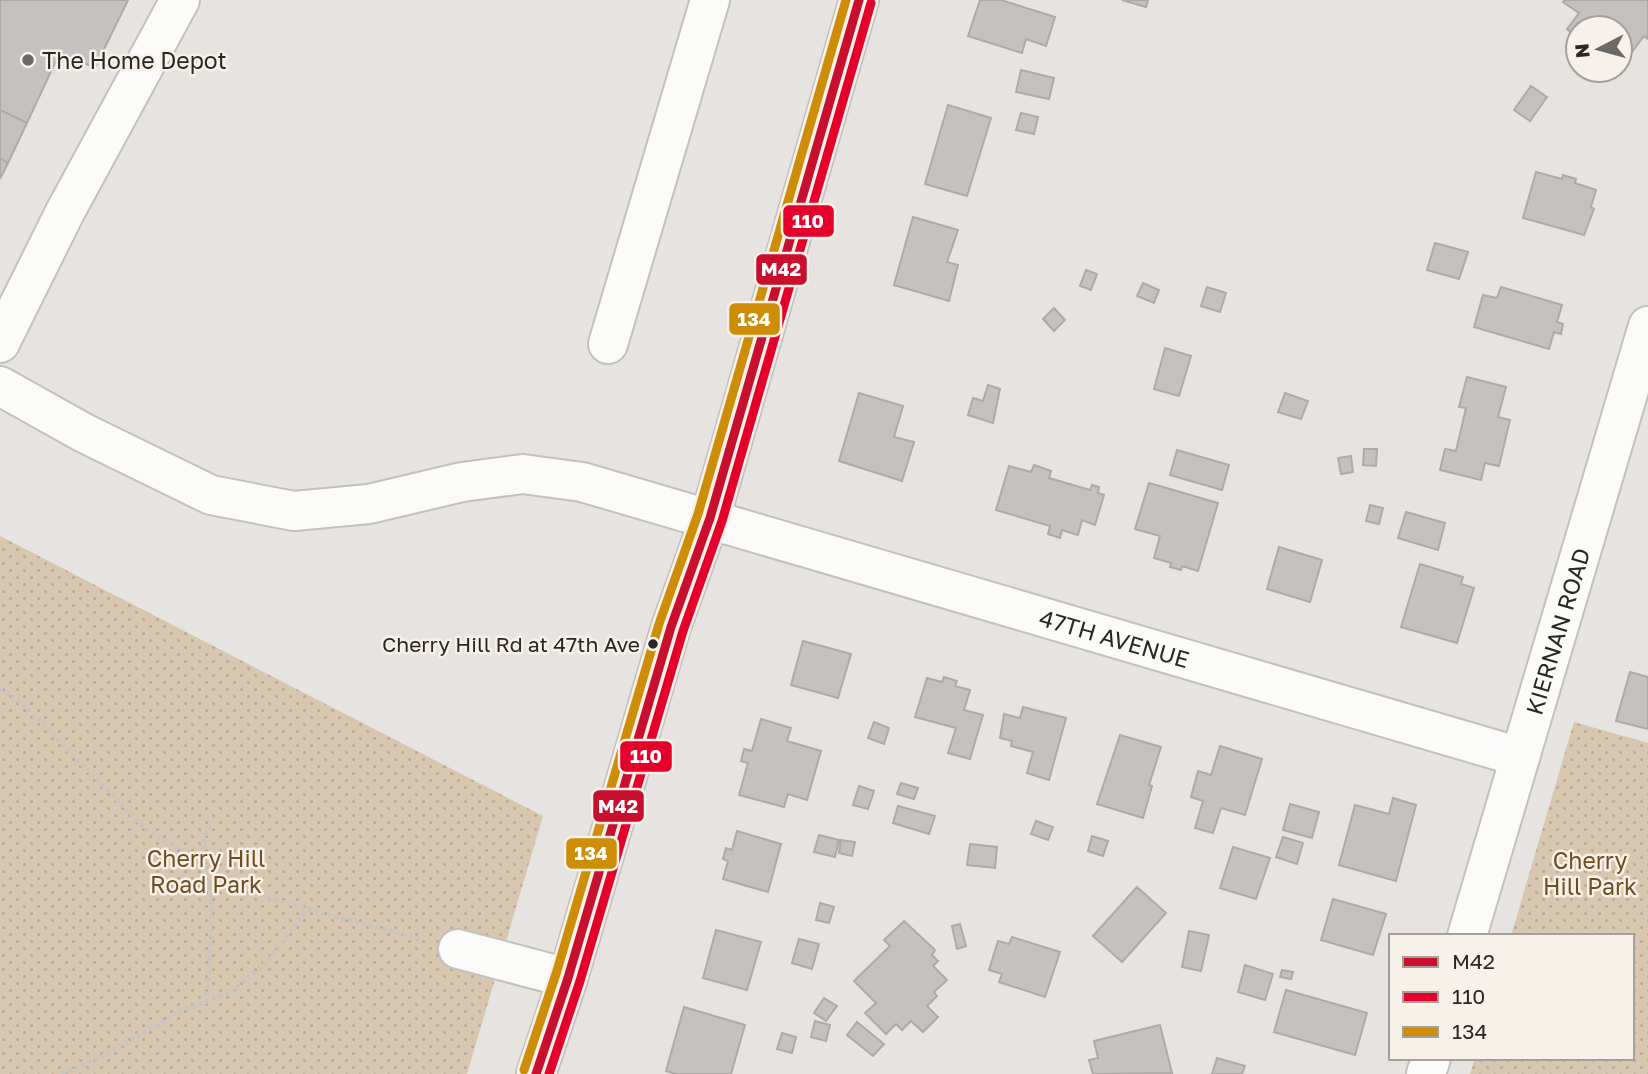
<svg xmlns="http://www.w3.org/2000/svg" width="1648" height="1074" viewBox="0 0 1648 1074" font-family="'Golos Text',sans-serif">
	<defs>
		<pattern id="park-dots" width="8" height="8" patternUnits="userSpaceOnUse" patternTransform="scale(1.75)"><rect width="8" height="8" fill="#d9c6af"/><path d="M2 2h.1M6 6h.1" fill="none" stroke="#baaa96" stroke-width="1.8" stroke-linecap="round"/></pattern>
	</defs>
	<rect width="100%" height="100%" fill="#e6e3e0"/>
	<path fill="url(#park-dots)" d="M0,536L543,816L467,1074H0Z
		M1574,722L1648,743V1074H1470L1475,1058H1632V936H1511Z"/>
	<path fill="#c4c2c0" stroke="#adaba8" stroke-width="2" d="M0,0H128L95,68L60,52L27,123L0,110Z
		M980,0H1001L1055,17L1046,46L1026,39L1022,53L968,36Z
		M1122,0H1148L1146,7Z
		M1565,0H1648V39L1644,36L1620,68V28H1578V38L1567,29L1579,13L1563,2Z
		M1021,70L1054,78L1049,99L1016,92Z
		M1531,86L1547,97L1530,121L1514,110Z
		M948,105L991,118L967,196L925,184Z
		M0,110L27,123L8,163L0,158Z
		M1021,113L1038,117L1034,134L1016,130Z
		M0,158L8,163L0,179Z
		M1536,172L1562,179L1563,175L1576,179L1575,183L1596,190L1591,207L1594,209L1584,235L1523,218Z
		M913,217L958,230L947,262L958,265L949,301L894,285Z
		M1435,243L1468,252L1459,279L1427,270Z
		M1086,270L1097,274L1091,290L1080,286Z
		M1143,283L1159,290L1154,303L1137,296Z
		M1207,287L1226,293L1220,312L1201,306Z
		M1501,287L1562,305L1557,322L1563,324L1561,334L1554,332L1549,349L1474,327L1483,295L1497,298Z
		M1054,308L1065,320L1054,331L1043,319Z
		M1165,348L1191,356L1179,396L1154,389Z
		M1467,377L1506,387L1498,417L1510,420L1499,466L1485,463L1481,480L1440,470L1445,449L1456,451L1466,408L1459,407Z
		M988,385L1000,389L993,423L968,415L973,398L983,401Z
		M859,393L903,406L894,437L914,442L902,481L839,461Z
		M1285,393L1308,401L1301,419L1278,412Z
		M1364,449H1377L1376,466L1363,465Z
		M1177,450L1229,465L1222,490L1170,475Z
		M1351,456L1353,472L1341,474L1338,458Z
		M1034,465L1051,471L1049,478L1090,490L1092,485L1099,487L1098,493L1104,495L1095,525L1082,520L1078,535L1062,530L1060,538L1048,534L1050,526L996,510L1009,466L1031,472Z
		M1149,483L1218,503L1198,571L1182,566L1181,570L1170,567L1171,563L1154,558L1160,536L1135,529Z
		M1370,505L1383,508L1379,524L1366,521Z
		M1406,512L1445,523L1438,550L1398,538Z
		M1279,547L1322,560L1310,602L1267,589Z
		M1420,564L1463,577L1461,584L1474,588L1457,643L1401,627Z
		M803,641L851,654L838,698L791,685Z
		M1630,672L1648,677V729L1616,721Z
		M944,677L957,681L955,686L970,690L964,710L983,715L970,759L948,753L956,728L915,717L927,678L942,682Z
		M1023,707L1066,718L1049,780L1027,773L1033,752L1011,746L1012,741L1000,738L1004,714L1020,718Z
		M761,719L791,728L787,741L821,751L807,800L788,794L784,807L739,795L748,763L741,761L744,749L752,751Z
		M874,722L889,728L884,744L868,738Z
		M1120,735L1161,747L1149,785L1152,786L1143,818L1097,804Z
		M1220,746L1262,759L1245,815L1221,808L1213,833L1195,828L1203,801L1191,797L1198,771L1211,775Z
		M901,783L918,788L914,799L897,794Z
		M859,786L874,791L868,809L853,805Z
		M1393,798L1416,805L1396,881L1339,865L1355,805L1389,814Z
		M1290,804L1319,812L1312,838L1283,830Z
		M898,806L935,816L929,834L893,823Z
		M1036,821L1053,827L1048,840L1031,834Z
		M737,831L781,844L768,892L723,879L728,861L723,859L726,848L732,850Z
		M819,835L839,840L835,857L814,852Z
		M1092,836L1108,841L1103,856L1088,851Z
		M1283,837L1303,843L1297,864L1276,857Z
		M841,840L855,842L852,856L839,853Z
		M970,844L997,847L995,868L967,865Z
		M1233,847L1270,858L1256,899L1220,888Z
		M1137,887L1166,913L1122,962L1093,936Z
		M1333,899L1386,914L1373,955L1321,940Z
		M820,903L834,907L829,923L816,920Z
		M904,921L935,950L932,955L938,961L933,966L947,980L934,992L937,996L927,1006L938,1017L923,1032L911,1021L902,1030L896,1024L886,1034L865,1013L876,1003L854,981L890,946L884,940Z
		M960,924L966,946L957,949L952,926Z
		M716,930L761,942L747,990L703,978Z
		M1189,931L1209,935L1201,971L1182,967Z
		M1012,937L1060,952L1045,997L999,982L1002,974L989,970L998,941L1009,944Z
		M799,939L819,944L812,969L792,963Z
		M1245,965L1273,974L1265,1000L1238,992Z
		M1282,970L1293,972L1291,979L1280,977Z
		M1286,990L1367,1013L1355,1055L1274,1032Z
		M824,998L837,1006L826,1021L814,1013Z
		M684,1007L745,1025L731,1074H676L666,1071Z
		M815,1021L830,1025L826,1041L811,1037Z
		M857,1022L884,1044L873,1056L847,1035Z
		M1160,1025L1172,1073L1093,1074L1089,1060L1098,1058L1094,1041Z
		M782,1033L796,1037L792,1053L777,1049Z
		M1217,1058L1245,1066L1242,1074H1212Z"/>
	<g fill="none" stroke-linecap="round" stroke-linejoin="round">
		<g stroke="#c3c0be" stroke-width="42">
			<g id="minor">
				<path d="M0,343L65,212L180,0"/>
				<path d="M608,344L710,0"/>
				<path id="s1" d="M0,386L84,433L211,495L294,511L369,504L462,482L523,474L582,482L1520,757"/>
				<path id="s2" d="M1467,936L1648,326"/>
				<path d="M458,949L568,978"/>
				<path d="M1426,1074L1431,1058"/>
			</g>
		</g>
		<g stroke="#c3c0be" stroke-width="42">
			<path id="major" d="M536,1074L568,978L671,627L710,518L859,0"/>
		</g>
		<path stroke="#c6c4c3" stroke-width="4.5" stroke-dasharray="3.5 3.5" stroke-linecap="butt" d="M0,688L24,705L143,827L204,865L271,899L423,940
			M206,1002L212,927L211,892L204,865L203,845L210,823
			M62,1074L101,1057L176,1013L232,992L264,964L293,929L306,910"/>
		<use href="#minor" stroke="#fbfbfa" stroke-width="38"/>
		<use href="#major" stroke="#fbfbfa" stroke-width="38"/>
		<g stroke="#f7f1e9" stroke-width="14">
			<path id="bus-1" d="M536,1074L568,978L671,627L710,518L859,0"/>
		</g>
		<g stroke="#f7f1e9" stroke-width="14">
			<path id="bus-2" d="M549,1074L580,981L683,631L722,521L871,3"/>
		</g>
		<g stroke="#f7f1e9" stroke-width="14">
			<path id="bus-3" d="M524,1070L556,974L659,624L698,514L846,0"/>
		</g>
		<use href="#bus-1" stroke="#c8102e" stroke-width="9"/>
		<use href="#bus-2" stroke="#e4002b" stroke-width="9"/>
		<use href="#bus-3" stroke="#ce8d07" stroke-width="9"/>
	</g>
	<circle fill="#6b6966" stroke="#f7f1e9" stroke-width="2.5" cx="28" cy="60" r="7"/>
	<circle fill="#292724" stroke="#f7f1e9" stroke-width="2.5" cx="653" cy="644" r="6"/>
	<g text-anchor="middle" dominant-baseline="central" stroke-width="5" stroke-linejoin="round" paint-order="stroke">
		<g font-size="21" fill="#292724" stroke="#f7f1e9" text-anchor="end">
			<text x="640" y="644">Cherry Hill Rd at 47th Ave</text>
		</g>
		<g font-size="23" fill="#292724" stroke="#f7f1e9" text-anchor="start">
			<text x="42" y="60">The Home Depot</text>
		</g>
		<g font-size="23" fill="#292724" stroke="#f7f1e9">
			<text stroke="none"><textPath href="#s2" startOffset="318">KIERNAN ROAD</textPath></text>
			<text stroke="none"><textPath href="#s1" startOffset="1169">47TH AVENUE</textPath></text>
		</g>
		<g font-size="23" fill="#6e4e1f" stroke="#f7f1e9">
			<text x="206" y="858">Cherry Hill<tspan x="206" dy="26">Road Park</tspan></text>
			<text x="1590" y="860">Cherry<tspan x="1590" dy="26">Hill Park</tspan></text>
		</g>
	</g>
	<g stroke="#f7f1e9" stroke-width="2.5">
		<rect x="782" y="204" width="53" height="34" rx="7" fill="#e4002b"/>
		<rect x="755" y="253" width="53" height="33" rx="7" fill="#c8102e"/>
		<rect x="728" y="302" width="53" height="34" rx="7" fill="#ce8d07"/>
		<rect x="619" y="740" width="54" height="33" rx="7" fill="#e4002b"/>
		<rect x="592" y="789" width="53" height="34" rx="7" fill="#c8102e"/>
		<rect x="565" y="837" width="53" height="33" rx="7" fill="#ce8d07"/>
	</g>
	<g font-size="19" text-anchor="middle" font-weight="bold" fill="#fff">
		<text x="808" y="228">110</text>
		<text x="781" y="276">M42</text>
		<text x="754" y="326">134</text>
		<text x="646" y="763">110</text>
		<text x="618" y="813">M42</text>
		<text x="591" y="860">134</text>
	</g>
	<rect x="1389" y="934" width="245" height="126" fill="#f7f1e9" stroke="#a5a09a" stroke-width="2"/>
	<rect x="1403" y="957" width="35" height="10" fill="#c8102e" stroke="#a5a09a" stroke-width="2"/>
	<text x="1452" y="969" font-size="21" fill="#292724">M42</text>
	<rect x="1403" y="992" width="35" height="10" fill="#e4002b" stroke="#a5a09a" stroke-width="2"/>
	<text x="1452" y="1004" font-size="21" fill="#292724">110</text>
	<rect x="1403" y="1027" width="35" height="10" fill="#ce8d07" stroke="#a5a09a" stroke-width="2"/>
	<text x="1452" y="1039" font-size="21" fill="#292724">134</text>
	<g transform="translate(1599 49) rotate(264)"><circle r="33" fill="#f7f1e9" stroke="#a5a09a" stroke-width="2"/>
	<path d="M0-5L12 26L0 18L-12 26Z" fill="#6b6966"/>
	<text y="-10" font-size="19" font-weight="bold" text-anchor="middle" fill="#292724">N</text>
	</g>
</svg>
